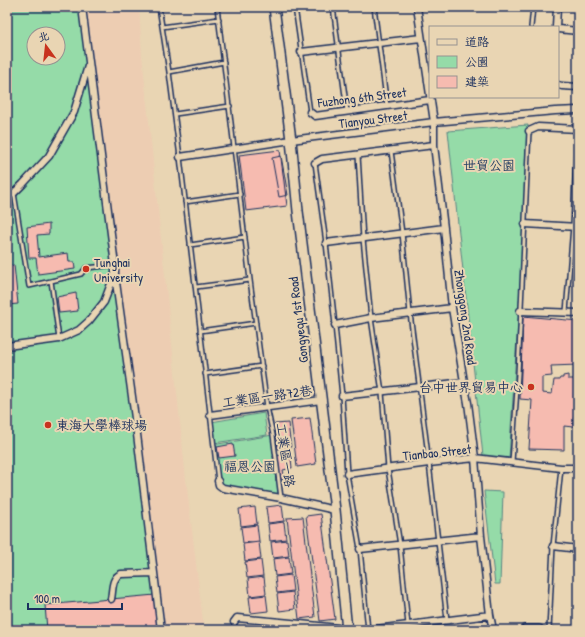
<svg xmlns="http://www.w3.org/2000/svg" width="585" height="637" viewBox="0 0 585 637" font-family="'Patrick Hand','LXGW WenKai TC',sans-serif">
	<rect width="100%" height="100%" fill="#e9d5b3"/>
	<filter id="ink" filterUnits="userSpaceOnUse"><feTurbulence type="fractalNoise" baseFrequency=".025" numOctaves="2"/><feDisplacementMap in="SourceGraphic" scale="8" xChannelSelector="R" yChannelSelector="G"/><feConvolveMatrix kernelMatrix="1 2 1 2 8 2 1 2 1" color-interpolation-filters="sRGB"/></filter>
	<g filter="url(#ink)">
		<path fill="#edcdb2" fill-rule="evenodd" d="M7,7H139L142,55L186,480L204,630H7ZM34,34H58V58H34Z"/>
		<path fill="#95dba8" stroke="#588583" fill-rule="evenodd" d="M7,7H23L83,12L160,630H7ZM34,34H58V58H34Z
			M528,125L523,245L509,459L483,456L448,131Z
			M264,413L267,435L214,443L211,422Z
			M273,435L281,498L223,488L218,481L212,445Z
			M484,491L503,492L500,584H495Z"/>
		<path fill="#f6bbb0" stroke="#1b2f5e" d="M280,150L287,206L246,211L239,155Z
			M281,156L288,195L279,197L272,158Z
			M49,224V234L37,235L39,257L68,253L69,262H74L75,269L38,274L36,258H29L27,227Z
			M14,265L18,304L7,305V266Z
			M76,293L78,311L59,313L57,297Z
			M523,316L578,321V365L551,366L552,376L542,377V393L552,394L554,380H559L560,378H563V376L568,375V379H575L574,400H578V416H574L573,427L564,426V450L529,449L532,400L520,399Z
			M310,418L316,464L297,467L291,420Z
			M288,423L291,448L278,449L275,424Z
			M233,444L235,456L219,458L217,447Z
			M282,455L283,459L291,458L292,468L283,470L285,479L276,481L273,456Z
			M282,505L284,521L268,523L266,507Z
			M255,507L257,524L241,526L239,509Z
			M321,514L335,619L320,621L306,516Z
			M303,517L315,617L299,619L287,518Z
			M284,522L286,539L270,541L268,524Z
			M257,525L259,541L243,543L241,527Z
			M287,540L289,556L273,558L271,542Z
			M259,542L261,559L245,561L243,544Z
			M289,557L291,574L275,576L273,559Z
			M261,560L263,576L247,578L245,562Z
			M291,575L293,591L277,593L275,577Z
			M264,577L266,594L250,596L248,579Z
			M293,592L295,609L279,611L277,594Z
			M155,595L159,630H47L45,605Z
			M266,595L268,611L251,613L249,597Z"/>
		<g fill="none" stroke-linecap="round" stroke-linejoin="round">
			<g stroke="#1b2f5e" stroke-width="6">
				<path id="lane" d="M159,7L169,72L180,157L218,481
					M217,7L250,280L267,407L273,435L281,498
					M295,7L310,112
					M333,7L347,111
					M374,7L387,106
					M162,27L219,19
					M531,27L533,7
					M169,72L224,62
					M175,114L230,106
					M391,151L402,233L410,313L429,463L447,620
					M358,155L363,239L371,318L382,392L388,469L400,545L408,625
					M315,163L326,243L335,325L342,396L347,474L360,549L368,630
					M14,193L29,286L51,281
					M185,202L240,194
					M190,245L245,237
					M196,287L250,280
					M566,312L573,226L577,129
					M200,331L256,323
					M59,339L51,281L81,274L86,268L115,265
					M205,374L262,366
					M512,462L518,374L529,131
					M234,622L235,630
					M549,630L553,546L561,468"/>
			</g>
			<g stroke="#1b2f5e" stroke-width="9">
				<path id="street" d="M82,7L115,265V275L135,418L161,630
					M417,7L434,122V145L444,228L452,308L464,382L468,403L475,458L481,536L490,615L493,630
					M556,27L557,7
					M558,29L578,31
					M301,52L421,38
					M558,85L562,86L578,87
					M310,112L315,116L430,100
					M529,131L538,127L578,129
					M180,157L291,140L434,122L555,111L578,110
					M315,163L322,159L434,145
					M7,197L14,193L23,184L49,156L74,112L88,66
					M525,224L578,227
					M326,243L444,228
					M520,311L578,313
					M335,325L371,318L452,308
					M7,346L59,339L79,330L89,321L104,302L114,276
					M342,396L464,382
					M210,415L321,400
					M347,474L429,463L475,458L561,468H578
					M218,481L219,485L223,488L281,498L335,510
					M553,546L578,549
					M360,549L481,536
					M111,599C113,590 111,578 121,574L154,573
					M234,622L237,618L291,623L347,629
					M368,630L490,615"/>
			</g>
			<g stroke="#1b2f5e" stroke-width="12">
				<path id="secondary" d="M274,7L291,140L298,211L335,510L347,630
					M525,630H539"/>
			</g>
			<use href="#lane" stroke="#e9d5b3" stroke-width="3"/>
			<use href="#street" stroke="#e9d5b3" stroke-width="6"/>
			<use href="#secondary" stroke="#e9d5b3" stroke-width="9"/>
		</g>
	</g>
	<g fill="#c8321e" stroke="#e9d5b3" stroke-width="1.5">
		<circle cx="86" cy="269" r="4"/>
		<circle cx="531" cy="387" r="4"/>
		<circle cx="48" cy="425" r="4"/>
	</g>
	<g text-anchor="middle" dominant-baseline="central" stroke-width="4" stroke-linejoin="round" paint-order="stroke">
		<g font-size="13" fill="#1b2f5e" stroke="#e9d5b3">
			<text transform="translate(362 97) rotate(-7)">Fuzhong 6th Street</text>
			<text transform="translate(373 119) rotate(-7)">Tianyou Street</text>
			<text transform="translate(466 317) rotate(82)">Zhonggong 2nd Road</text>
			<text transform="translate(298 320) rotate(-97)">Gongyequ 1st Road</text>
			<text transform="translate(267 396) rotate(-8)">工業區一路72巷</text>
			<text transform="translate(437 452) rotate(-6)">Tianbao Street</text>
			<text transform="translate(286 455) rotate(82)">工業區一路</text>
		</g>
		<g font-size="13" fill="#274065" stroke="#e9d5b3">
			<text x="489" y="165">世貿公園</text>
			<text x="250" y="466">福恩公園</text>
		</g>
		<g font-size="13" fill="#1b2f5e" stroke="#e9d5b3" text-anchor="start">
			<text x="94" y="262">Tunghai<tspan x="94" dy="15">University</tspan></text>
			<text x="523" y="387" text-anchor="end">台中世界貿易中心</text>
			<text x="56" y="425">東海大學棒球場</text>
		</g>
	</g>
	<rect width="585" height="637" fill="none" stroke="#e9d5b3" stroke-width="24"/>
	<rect x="12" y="12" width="561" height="613" fill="none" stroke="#1b2f5e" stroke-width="1.5" filter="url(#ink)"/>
	<rect x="429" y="26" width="130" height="72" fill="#e9d5b3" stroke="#979391"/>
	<rect x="437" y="39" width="20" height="6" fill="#e9d5b3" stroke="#979391"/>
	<text x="465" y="46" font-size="12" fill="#1b2f5e">道路</text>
	<rect x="437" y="56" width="20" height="12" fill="#95dba8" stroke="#979391"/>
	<text x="465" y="66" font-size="12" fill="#1b2f5e">公園</text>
	<rect x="437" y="76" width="20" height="12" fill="#f6bbb0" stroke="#979391"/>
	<text x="465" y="86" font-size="12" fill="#1b2f5e">建築</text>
	<g transform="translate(46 46) rotate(345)"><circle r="19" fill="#e9d5b3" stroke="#979391"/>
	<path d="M0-3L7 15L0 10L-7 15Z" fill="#c8321e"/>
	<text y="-6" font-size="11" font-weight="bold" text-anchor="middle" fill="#1b2f5e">北</text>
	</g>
	<path d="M28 603v6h94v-6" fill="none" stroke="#1b2f5e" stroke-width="2"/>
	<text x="34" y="603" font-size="12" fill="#1b2f5e" stroke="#e9d5b3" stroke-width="3" paint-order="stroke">100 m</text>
</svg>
